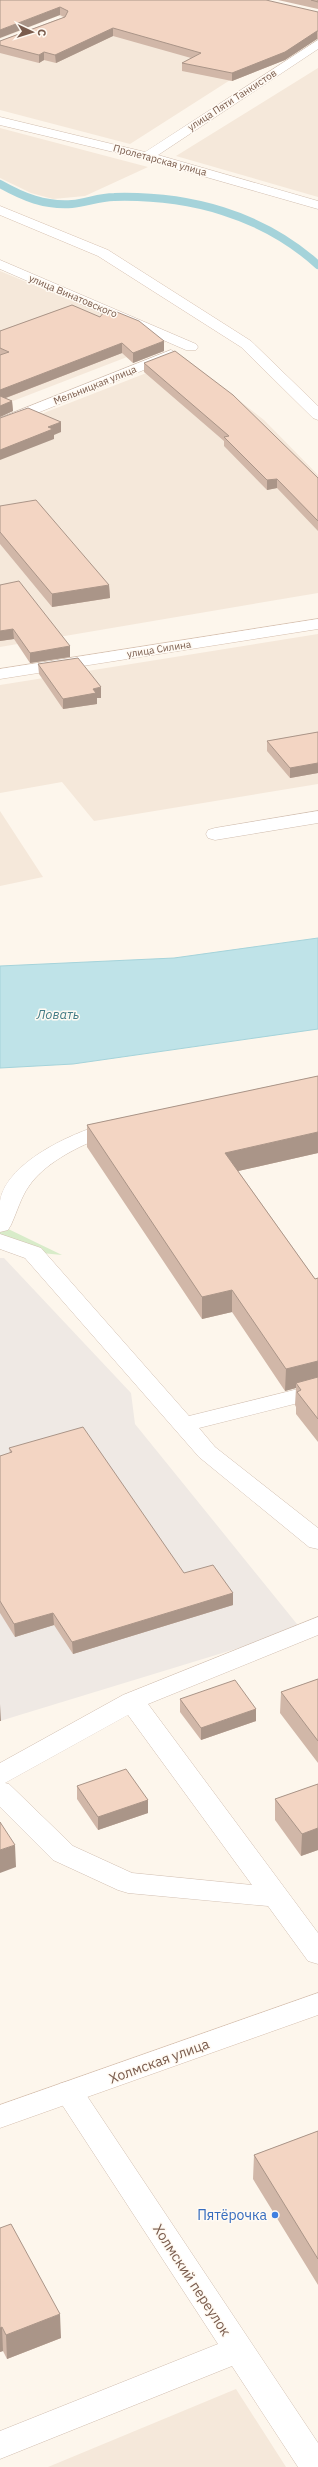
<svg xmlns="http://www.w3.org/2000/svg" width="318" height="2467" viewBox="0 0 318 2467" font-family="'IBM Plex Sans',sans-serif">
	<rect width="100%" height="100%" fill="#fdf6ec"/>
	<path fill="#f5e8da" d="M0,0L318,24L130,144L0,110V49L73,20L58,16L0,39Z
		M318,68V197L176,156Z
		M0,128L148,167L85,196L53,199L31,193L0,178Z
		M0,271L65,298L166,342L0,406Z
		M185,358L264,420L318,475V593L0,647V430Z
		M318,634V784L94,821L62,782L0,793V685Z
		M0,811L43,877L0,886Z
		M236,2389L286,2467H48Z"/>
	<path fill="#efe9e4" d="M0,1258H4L131,1393L135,1424L301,1629L0,1721Z"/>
	<path fill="#d8ecc9" d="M0,1225L62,1255L0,1249Z"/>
	<path fill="#bfe3e8" stroke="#a5d3da" d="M318,938V1029L73,1064L0,1068V966L174,958Z"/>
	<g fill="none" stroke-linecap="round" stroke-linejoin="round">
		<path stroke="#a5d3da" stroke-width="8" d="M0,184C23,197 45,206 72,204C86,203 99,197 114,197C188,195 262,214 318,265"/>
		<g stroke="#d1beb0" stroke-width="1">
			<path id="lane" d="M115,1121L122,1123L126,1127C120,1135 107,1136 98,1139C75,1148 44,1164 29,1186C21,1197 17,1212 11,1225L8,1230L0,1232C0,1222 0,1210 0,1201C7,1160 80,1129 115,1121Z
				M0,1234L41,1248L189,1416L318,1384V1398L199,1428L215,1447L318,1528V1549L309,1547L199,1457L25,1258L0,1249Z
				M318,1617V1635L148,1704L318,1933V1964L308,1961L268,1906L128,1893L118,1890L53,1860L0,1807V1763L123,1695ZM128,1715L252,1885L132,1873L73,1846L9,1784L5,1783Z
				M69,2081L79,2084L318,2443V2467H298L232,2366L0,2459V2431L218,2344L59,2100L54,2092L59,2084Z"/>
		</g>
		<g stroke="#d1beb0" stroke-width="1">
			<path id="street" d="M318,40V49L158,155L318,201V209L143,159L0,125V117L145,152Z
				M0,260L196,344L198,347L196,350H186L0,269Z
				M171,350L178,354L176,357L0,428V418Z
				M318,811V823L215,840L208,838L206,834L208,830L215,828Z"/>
		</g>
		<g stroke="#d6c0b0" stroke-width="1">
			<path id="secondary" d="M0,206L108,250L251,341L318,406V420L313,418L241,347L98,256L0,215Z
				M318,619V629L0,679V669Z
				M318,1993V2015L0,2128V2105Z"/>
		</g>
		<use href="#lane" fill="#fff" fill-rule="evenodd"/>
		<use href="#street" fill="#fff" fill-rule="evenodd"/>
		<use href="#secondary" fill="#fff" fill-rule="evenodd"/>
	</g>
	<path fill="#d1b7a8" d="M0,0L318,12V39H317L285,60L232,81L182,71V63L191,58L113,36L56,63L44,60L39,63L0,53V41L64,17L60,15Z
		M278,0H318V9Z
		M72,305L164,351L133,363L122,353L6,398L12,401L13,411L0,417V331Z
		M144,363L318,478V531L277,488L267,490L224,446V441L144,372Z
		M0,506L109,585L110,598L52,607L0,544Z
		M0,585L70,657L30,663L14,639L0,641Z
		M38,664L101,698H97V704L63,709L39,674Z
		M318,732V773L290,778L267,751V741Z
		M318,1076V1153L238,1171L315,1279L318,1278V1442L296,1414V1407L295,1405L296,1388L285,1391L232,1312L202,1319L87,1147V1125Z
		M9,1448L184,1573L233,1593V1605L73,1654L54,1625L15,1637L0,1613V1456L10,1453Z
		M318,1679V1763L280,1713L281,1692Z
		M180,1699L256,1709V1721L201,1740L180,1712Z
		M318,1784V1850L301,1856L275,1820V1799Z
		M77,1786L148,1800V1813L98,1830L77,1799Z
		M318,2131V2285L253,2179L254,2155Z
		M0,2228L61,2338L7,2359L3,2351L0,2352Z"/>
	<path fill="#aa9588" d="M60,7V15L0,38V30Z
		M113,28V36L56,63L55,55Z
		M317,31V39L285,60L232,81V73Z
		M44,52V60L39,63V55Z
		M164,341V351L133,363V353Z
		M122,343V353L0,400V390Z
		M12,401L13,411L0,417V406Z
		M61,422V432L54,435V439L0,460V450L48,427Z
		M277,479V488L267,490V480Z
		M109,585L110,598L52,607V594Z
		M13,629L14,639L0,641V631Z
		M70,646V657L30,663V653Z
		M101,687V698H97V704L63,709V699L93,689Z
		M318,763V773L290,778V768Z
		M318,1132V1153L225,1174V1153Z
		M232,1290V1312L202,1319V1297Z
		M318,1361V1383H296V1388L285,1391L286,1369Z
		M233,1593V1605L73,1654L72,1642Z
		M53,1613L54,1625L15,1637L14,1624Z
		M0,1704L1,1721H0Z
		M256,1709V1721L201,1740V1728Z
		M148,1800V1813L98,1830V1817Z
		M318,1828V1850L301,1856L302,1834Z
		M15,1845L16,1867L0,1873V1850Z
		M60,2314L61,2338L7,2359L6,2335Z
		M2,2327L3,2351L0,2352V2328Z"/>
	<path fill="#f3d5c3" stroke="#aa9588" d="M0,0H266L318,12V31H317L285,52L232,73L182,63L201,53L113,28L55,55L44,52L39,55L0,45V41L65,17L68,11L60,7L0,30Z
		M311,0H318V2Z
		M72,305L100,317L107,308L139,321L164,341L133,353L122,343L0,390V355L9,352L0,348V331Z
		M175,351L233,395L318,478V521L277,479L267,480L224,437L229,436L144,363Z
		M0,396L12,401L0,406Z
		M28,408L61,422L48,427L53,429L0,450V418Z
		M36,500L109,585L52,594L0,532V506Z
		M19,581L70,646L30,653L13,629L0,631V585Z
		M78,658L101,687L93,689L96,693L63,699L38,664Z
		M318,732V763L290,768L267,741Z
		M318,1076V1132L225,1153L315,1279L318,1278V1361L286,1369L232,1290L202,1297L87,1125Z
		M318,1377V1419L297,1392L301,1390L296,1383Z
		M83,1427L184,1573L213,1565L233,1593L72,1642L53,1613L14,1624L0,1601V1456L12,1452L9,1448Z
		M318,1679V1741L281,1692Z
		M235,1680L256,1709L201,1728L180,1699Z
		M126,1769L148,1800L98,1817L77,1786Z
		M318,1784V1828L302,1834L275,1799Z
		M0,1822L15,1845L0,1850Z
		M318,2131V2259L254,2155Z
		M11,2224L60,2314L6,2335L2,2327L0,2328V2228Z"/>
	<circle fill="#3f7fe0" stroke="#fffaf3" stroke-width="1.5" cx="275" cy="2215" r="4"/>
	<g text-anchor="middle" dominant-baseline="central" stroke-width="3" stroke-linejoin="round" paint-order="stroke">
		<g font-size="10" fill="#7a5c4d" stroke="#fffaf3">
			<text transform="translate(232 100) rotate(-33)">улица Пяти Танкистов</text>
			<text transform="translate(160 160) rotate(15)">Пролетарская улица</text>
			<text transform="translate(73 296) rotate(23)">улица Винатовского</text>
			<text transform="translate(95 385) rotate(-22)">Мельницкая улица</text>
			<text transform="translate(159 649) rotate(-9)">улица Силина</text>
		</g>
		<g font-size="13" font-style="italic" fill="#437c86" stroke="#fffaf3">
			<text x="58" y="1014">Ловать</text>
		</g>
		<g font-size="14" fill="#7a5c4d" stroke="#fffaf3">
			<text transform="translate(159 2061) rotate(-20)">Холмская улица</text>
			<text transform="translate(192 2280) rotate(57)">Холмский переулок</text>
		</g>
		<g font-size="14" fill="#366cbe" stroke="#fffaf3" text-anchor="end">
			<text x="267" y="2215">Пятёрочка</text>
		</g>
	</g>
	<g transform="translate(32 32) rotate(94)" stroke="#fffaf3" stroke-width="3" paint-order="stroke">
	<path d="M0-3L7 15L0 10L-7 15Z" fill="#7a5c4d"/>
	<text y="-6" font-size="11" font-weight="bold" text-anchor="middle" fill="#7a5c4d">С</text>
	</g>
</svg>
